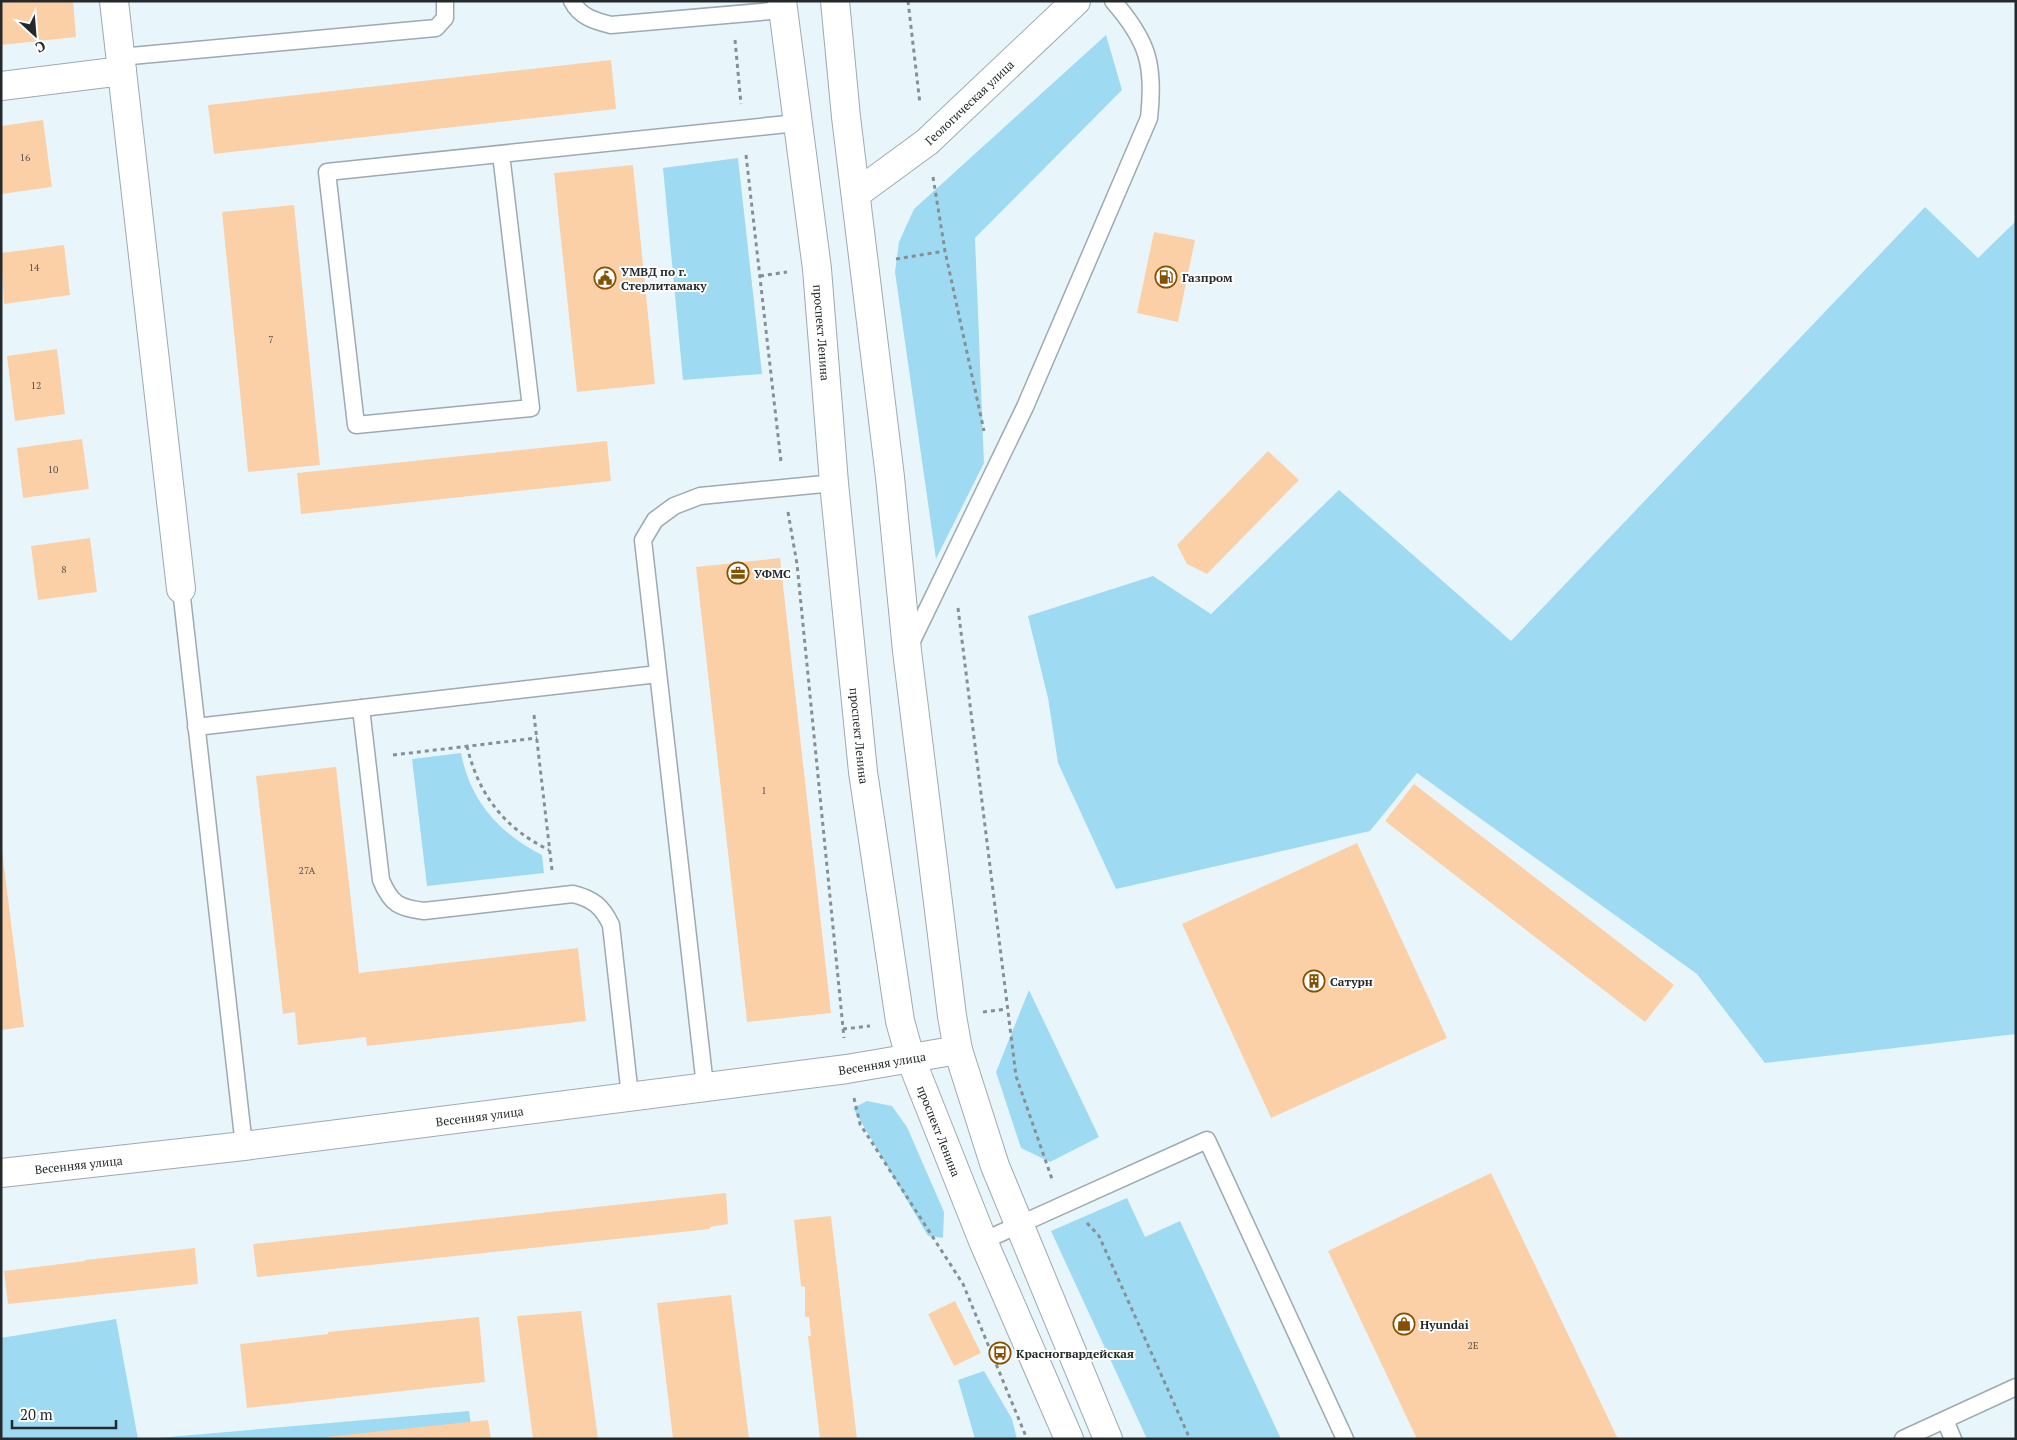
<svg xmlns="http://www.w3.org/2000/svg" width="2017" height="1440" viewBox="0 0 2017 1440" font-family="'PT Serif',serif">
	<rect width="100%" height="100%" fill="#e8f6fc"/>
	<path fill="#9edbf3" d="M1106,35L1122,90L975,238L984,463L936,559L895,272L899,242L914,209Z
		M738,158L762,374L683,380L663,168Z
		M1925,207L1978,258L2016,221V1034L1765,1063L1697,974L1417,773L1370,831L1116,889L1058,763L1048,698L1028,616L1153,576L1211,614L1339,490L1511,641Z
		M461,753C470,801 499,833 542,855L544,873L427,886L412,759Z
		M1029,990L1099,1137L1050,1162L1021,1148L996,1072Z
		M867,1101L892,1106L907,1127L944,1212L943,1238L928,1236L853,1108Z
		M1127,1198L1145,1237L1180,1221L1281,1439H1147L1051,1231Z
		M116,1319L138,1439H1V1338Z
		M984,1371L1012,1419L1017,1439H975L958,1380Z
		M469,1411L473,1439H145Z"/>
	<path fill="#fcd0a7" d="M1,1H73L76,37L1,45Z
		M611,60L616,109L214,154L208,105Z
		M43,120L52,187L1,194V126Z
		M633,165L655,384L577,392L554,173Z
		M294,205L320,465L248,472L222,212Z
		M1154,232L1195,240L1178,322L1137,313Z
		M64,245L70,295L4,304L1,253Z
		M57,349L65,414L15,421L7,356Z
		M82,439L89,489L23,498L17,448Z
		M607,441L611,481L301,514L297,473Z
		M1268,451L1299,480L1207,574L1187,564L1177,545Z
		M90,538L97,592L38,600L31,546Z
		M780,558L831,1013L747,1022L696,567Z
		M336,767L359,973L578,948L586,1021L367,1046L366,1037L298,1045L295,1012L283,1014L256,776Z
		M1414,784L1674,985L1645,1022L1385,821Z
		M1,842L24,1027L1,1030Z
		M1357,843L1447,1038L1271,1118L1182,924Z
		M1491,1173L1618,1439H1417L1328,1251Z
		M726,1193L728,1224L710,1227V1229L257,1277L253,1244Z
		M831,1216L857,1439H820L808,1336H811L809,1317H805V1287L801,1286L794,1220Z
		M195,1248L198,1284L8,1304L4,1271L85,1261V1260Z
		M731,1295L749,1439H673L657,1303Z
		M955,1301L981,1353L954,1366L928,1314Z
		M581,1311L598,1439H533L517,1316Z
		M479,1317L485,1382L247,1408L240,1344L328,1334V1332Z
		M488,1420L491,1439H326V1437Z"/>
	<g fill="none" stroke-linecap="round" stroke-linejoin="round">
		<g stroke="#9daaaf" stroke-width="19">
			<path id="lane" d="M572,1C580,17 595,21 611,25L783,10
				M120,57L436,28L445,18V1
				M501,154L531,408L356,425L327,172L797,123
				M181,589L244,1146
				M910,645L1025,407L1149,118C1155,65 1148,41 1113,1
				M361,708L381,880C391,904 399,908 424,911L573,894C593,899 602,906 611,925L630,1096
				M196,727L658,674
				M705,1086L643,540L655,520L674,506L700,496L834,483
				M983,1241L1207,1140L1345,1439
				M1945,1420L1953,1439
				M1903,1439L2016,1387"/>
		</g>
		<g stroke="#9daaaf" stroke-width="30">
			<g id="street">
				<path d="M114,1L181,589"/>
				<path d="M1,86L122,71"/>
				<path id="s1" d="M1,1173L244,1146L847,1069L958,1050"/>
			</g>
		</g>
		<g stroke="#9daaaf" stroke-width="30">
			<g id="secondary">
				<path id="s2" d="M856,194L927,142L1076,1"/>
			</g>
		</g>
		<g stroke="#9daaaf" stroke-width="30">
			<g id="primary">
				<path id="s3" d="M782,1L817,269L834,483L863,772L900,1021L910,1057L983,1241L1069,1439"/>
				<path d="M835,1L846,117L890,477L907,651L952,1016L958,1050L995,1166L1108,1439"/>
			</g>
		</g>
		<path stroke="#869094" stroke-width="3" stroke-dasharray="4 4" stroke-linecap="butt" d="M908,1L920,104
			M735,40L741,104
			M746,155L781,462
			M933,177L945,251L984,431
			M896,259L945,251
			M760,276L787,272
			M788,512L797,564L844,1038
			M958,608L1016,1076L1053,1182
			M534,715L552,870
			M467,746C478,794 504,828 549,850
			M393,755L537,738
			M983,1012L1007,1009
			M843,1029L870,1026
			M854,1098L860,1124L963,1284L1027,1439
			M1087,1223L1099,1236L1190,1439"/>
		<use href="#lane" stroke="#fff" stroke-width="16"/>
		<use href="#street" stroke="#fff" stroke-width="28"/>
		<use href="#secondary" stroke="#fff" stroke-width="28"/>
		<use href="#primary" stroke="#fff" stroke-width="28"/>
	</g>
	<defs>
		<g id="fuel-ring" transform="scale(1.125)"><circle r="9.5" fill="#fff" stroke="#874f01" stroke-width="1.5"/><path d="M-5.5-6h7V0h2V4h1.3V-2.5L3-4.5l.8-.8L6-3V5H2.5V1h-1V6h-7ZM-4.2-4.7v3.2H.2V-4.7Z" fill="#874f01"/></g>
		<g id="civic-ring" transform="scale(1.125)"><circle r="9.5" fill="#fff" stroke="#874f01" stroke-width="1.5"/><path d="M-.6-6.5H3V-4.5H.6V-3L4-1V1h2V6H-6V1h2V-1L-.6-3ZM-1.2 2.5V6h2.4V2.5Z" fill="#874f01"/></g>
		<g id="office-ring" transform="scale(1.125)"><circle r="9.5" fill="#fff" stroke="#874f01" stroke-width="1.5"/><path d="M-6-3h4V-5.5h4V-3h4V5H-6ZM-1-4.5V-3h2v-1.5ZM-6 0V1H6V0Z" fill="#874f01"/></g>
		<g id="building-ring" transform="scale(1.125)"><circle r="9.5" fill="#fff" stroke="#874f01" stroke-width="1.5"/><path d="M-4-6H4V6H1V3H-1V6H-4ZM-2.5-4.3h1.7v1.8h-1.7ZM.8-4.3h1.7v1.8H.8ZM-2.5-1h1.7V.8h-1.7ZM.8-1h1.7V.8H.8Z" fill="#874f01"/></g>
		<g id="shop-ring" transform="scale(1.125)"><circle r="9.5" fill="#fff" stroke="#874f01" stroke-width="1.5"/><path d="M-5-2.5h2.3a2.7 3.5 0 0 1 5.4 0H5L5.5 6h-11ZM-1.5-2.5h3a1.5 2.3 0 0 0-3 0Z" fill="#874f01"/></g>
		<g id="bus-ring" transform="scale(1.125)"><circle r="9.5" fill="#fff" stroke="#874f01" stroke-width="1.5"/><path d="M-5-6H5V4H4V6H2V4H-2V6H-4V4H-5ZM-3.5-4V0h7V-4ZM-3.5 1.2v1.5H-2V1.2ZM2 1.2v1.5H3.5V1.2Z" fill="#874f01"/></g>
	</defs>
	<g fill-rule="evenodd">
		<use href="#fuel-ring" x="1166" y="277"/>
		<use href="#civic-ring" x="605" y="278"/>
		<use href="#office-ring" x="738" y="573"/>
		<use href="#building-ring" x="1314" y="981"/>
		<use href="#shop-ring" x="1404" y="1324"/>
		<use href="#bus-ring" x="1000" y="1353"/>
	</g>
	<g text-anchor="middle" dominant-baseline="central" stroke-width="4" stroke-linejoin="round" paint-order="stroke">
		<g font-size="10" fill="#5a534a">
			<text x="25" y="157">16</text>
			<text x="34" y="267">14</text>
			<text x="271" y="339">7</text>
			<text x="36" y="385">12</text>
			<text x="53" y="469">10</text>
			<text x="64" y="569">8</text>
			<text x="764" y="790">1</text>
			<text x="307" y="870">27А</text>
			<text x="1473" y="1345">2Е</text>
		</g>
		<g font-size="12" fill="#24292b" stroke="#fff">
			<text stroke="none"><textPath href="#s2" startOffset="146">Геологическая улица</textPath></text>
			<text stroke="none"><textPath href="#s3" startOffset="334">проспект Ленина</textPath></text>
			<text stroke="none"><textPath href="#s3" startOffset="739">проспект Ленина</textPath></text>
			<text stroke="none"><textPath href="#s1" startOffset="888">Весенняя улица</textPath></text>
			<text stroke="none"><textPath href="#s1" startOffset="482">Весенняя улица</textPath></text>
			<text stroke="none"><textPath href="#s3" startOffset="1144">проспект Ленина</textPath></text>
			<text stroke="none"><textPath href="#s1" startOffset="78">Весенняя улица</textPath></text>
		</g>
		<g font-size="12" font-weight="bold" fill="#24292b" stroke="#fff" text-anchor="start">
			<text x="621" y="271">УМВД по г.<tspan x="621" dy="14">Стерлитамаку</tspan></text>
			<text x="1182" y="277">Газпром</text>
			<text x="754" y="573">УФМС</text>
			<text x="1330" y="981">Сатурн</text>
			<text x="1420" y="1324">Hyundai</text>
			<text x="1016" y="1353">Красногвардейская</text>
		</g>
	</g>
	<rect width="2017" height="1440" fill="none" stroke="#24292b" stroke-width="5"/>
	<g transform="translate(35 35) rotate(154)" stroke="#ffffff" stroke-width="4" paint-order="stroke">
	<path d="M0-4L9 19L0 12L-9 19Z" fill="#24292b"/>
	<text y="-8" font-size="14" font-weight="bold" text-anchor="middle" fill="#24292b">С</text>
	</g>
	<path d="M12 1420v8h104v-8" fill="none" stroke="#24292b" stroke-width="2.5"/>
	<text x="20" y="1420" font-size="15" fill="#24292b" stroke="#ffffff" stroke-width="4" paint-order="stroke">20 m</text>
</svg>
